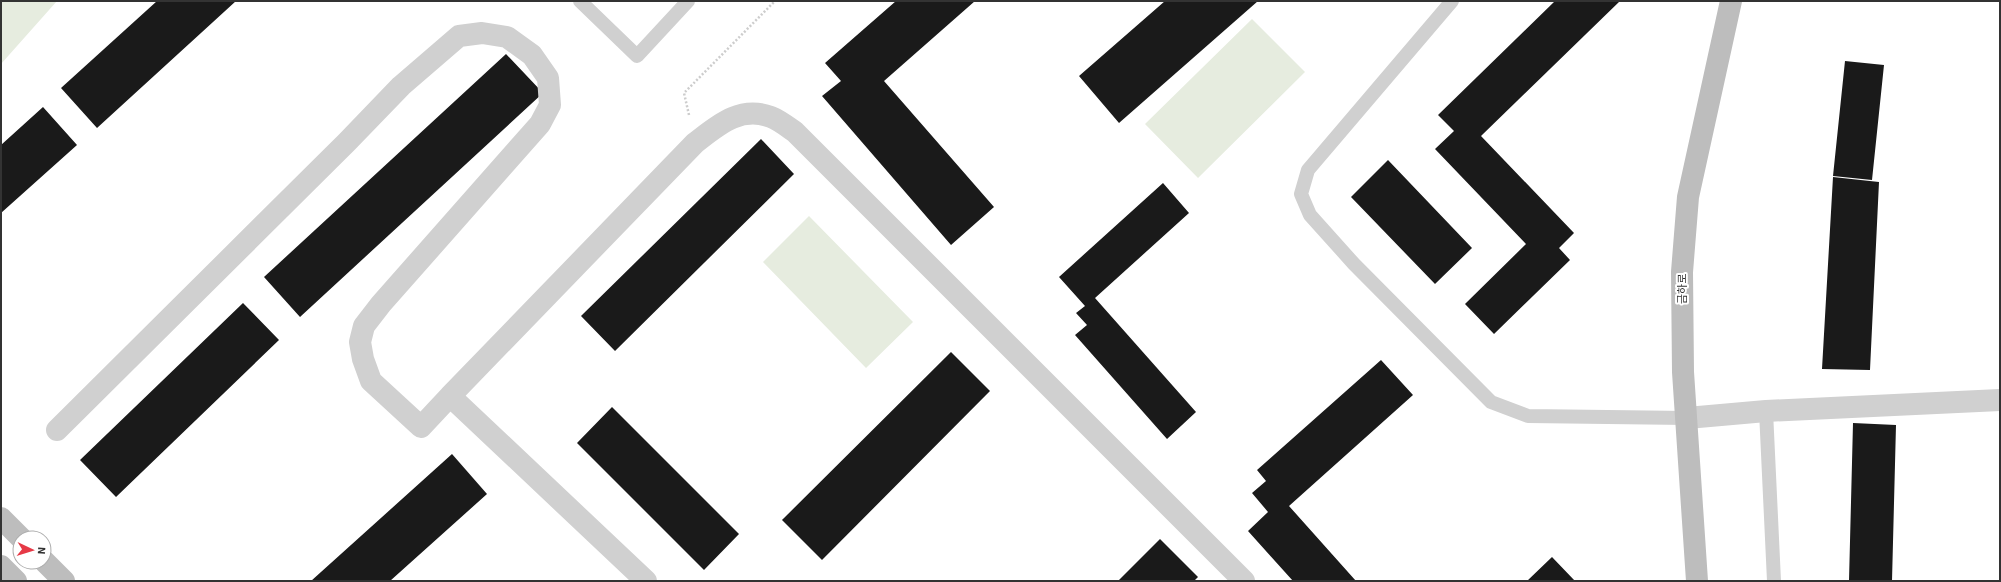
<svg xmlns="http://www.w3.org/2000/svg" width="2001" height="582" viewBox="0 0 2001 582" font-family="'Source Sans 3','Noto Sans KR',sans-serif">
	<rect width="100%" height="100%" fill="#fff"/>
	<path fill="#e6ecdf" d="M1,1H57L1,64Z
		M1252,19L1305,72L1198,178L1145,124Z
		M809,216L913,322L866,368L763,262Z"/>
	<path fill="#1a1a1a" d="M157,1H236L97,128L61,88Z
		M896,1H975L884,81L994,207L951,245L822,96L841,81L825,63Z
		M1165,1H1258L1119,123L1079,76Z
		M1555,1H1620L1481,136L1574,233L1559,248L1570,260L1494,334L1465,304L1526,244L1435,149L1454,131L1438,115Z
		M506,54L543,93L300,317L264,277Z
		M1845,61L1884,65L1872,180L1833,176Z
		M43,107L77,145L1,213V145Z
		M761,139L794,174L615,351L581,316Z
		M1388,160L1472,248L1435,284L1351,197Z
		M1833,177L1879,182L1870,370L1822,369Z
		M1163,183L1189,213L1095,298L1196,412L1167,439L1075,335L1087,325L1076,313L1085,306L1059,277Z
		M243,303L279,340L116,497L80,460Z
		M951,352L990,391L822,560L782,520Z
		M1381,360L1413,395L1289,506L1356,581H1293L1248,531L1268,512L1252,493L1266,481L1257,470Z
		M612,407L739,534L704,570L577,443Z
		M1853,423L1896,425L1892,581H1849Z
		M452,454L487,494L390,581H311Z
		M1160,539L1198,577L1194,581H1118Z
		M1552,557L1575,581H1527Z"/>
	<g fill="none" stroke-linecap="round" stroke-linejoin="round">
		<path stroke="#cdcdcd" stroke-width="2.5" stroke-dasharray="2 2" stroke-linecap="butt" d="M689,115L684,93L775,1"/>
		<path stroke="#d0d0d0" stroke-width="14" d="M580,1L637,56L688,1
			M1452,1L1308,170L1301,194L1310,215L1354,264L1491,402L1528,416L1687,418
			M1766,411L1774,581"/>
		<path stroke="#d0d0d0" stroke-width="22" d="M1687,418L1766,411L2000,400
			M57,430L347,142L401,86L459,36L482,33L507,37L532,55L548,78L550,105L540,124L381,304L364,326L360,342L363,359L371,381L421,427L450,396
			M646,581L450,396L695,143C717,126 740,105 771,117C779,120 788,127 795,132L1244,581"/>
		<path stroke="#bdbdbd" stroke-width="22" d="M1,518L21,538
			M44,561L64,581
			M1,566L16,581
			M1697,581L1683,372L1682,272L1688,197L1731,1"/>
	</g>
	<g text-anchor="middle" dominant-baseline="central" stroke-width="4" stroke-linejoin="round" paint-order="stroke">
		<g font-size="11" fill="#333" stroke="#fff">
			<text transform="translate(1682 289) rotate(-90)">금하로</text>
		</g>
	</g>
	<rect width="2001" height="582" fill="none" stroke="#333333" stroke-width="4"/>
	<g transform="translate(32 550) rotate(94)"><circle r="19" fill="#ffffff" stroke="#adadad"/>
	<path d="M0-3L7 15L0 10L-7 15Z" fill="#e63946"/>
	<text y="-6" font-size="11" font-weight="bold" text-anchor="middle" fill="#333333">N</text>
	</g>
</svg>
